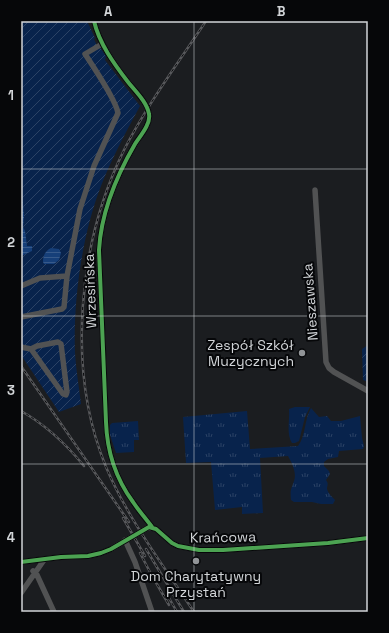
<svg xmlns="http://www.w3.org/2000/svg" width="389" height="633" viewBox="0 0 389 633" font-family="'Space Grotesk',sans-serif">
	<defs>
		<pattern id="grass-tufts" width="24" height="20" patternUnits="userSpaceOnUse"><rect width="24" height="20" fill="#08234c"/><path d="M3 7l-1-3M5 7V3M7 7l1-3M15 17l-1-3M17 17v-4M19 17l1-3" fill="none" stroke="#2b4265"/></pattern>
		<pattern id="garden-furrows" width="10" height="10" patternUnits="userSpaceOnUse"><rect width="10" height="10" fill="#08234c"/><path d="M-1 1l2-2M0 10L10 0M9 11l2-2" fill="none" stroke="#2b4265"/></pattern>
		<pattern id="water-rules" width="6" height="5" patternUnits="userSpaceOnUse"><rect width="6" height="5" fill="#163f79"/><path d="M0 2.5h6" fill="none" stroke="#375a8b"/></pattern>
	</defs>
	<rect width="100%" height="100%" fill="#1b1d20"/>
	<path fill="url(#grass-tufts)" d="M295,407H310L305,417L299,441L295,443H292C286,434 290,420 289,409Z
		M311,408L319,417L327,416L331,421H341L360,416L362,438L364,446L363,449L339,451L338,457L328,459L324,462V466L329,471L330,474L326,480C329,484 327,485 327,489C328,493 332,497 335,500L333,504H321L312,502H294L291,500C290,489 291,490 294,481C297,473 292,463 288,456L260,458L263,513L242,514V507L215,510L211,462L186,463L183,417L247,411L250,449L298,446C306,436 304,420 311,408Z
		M138,421L139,440H134V452L116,453L110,435V425L112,423Z"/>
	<path fill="url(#garden-furrows)" d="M21,21H87L95,38L94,39L98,48L100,47L106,56L105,60L140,106C126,132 112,158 101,186C82,235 73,300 75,353C76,370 79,387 81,404L59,412L21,355Z
		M368,345V382L363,380L362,349Z"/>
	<path fill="url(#water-rules)" d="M21,178L24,217L23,227L25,231L27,246H32V251L21,256Z
		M51,248L59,249L61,253L59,260L54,264H44L43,262C43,256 45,251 51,248Z"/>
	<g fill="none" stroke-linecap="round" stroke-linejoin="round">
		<path stroke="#515253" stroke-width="5.5" d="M94,21C99,43 114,64 128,82C135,91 147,102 149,114C151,124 140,136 135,144C117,175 101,214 99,250L106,422C107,451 116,479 133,502C139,511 146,519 152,527
			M315,190L326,362L329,368L334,372L368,391
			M21,286L40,278L67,276
			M21,317L62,309L64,307L67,276L80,209L94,166L118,113C116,101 93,66 85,54L102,44
			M21,347L31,349L63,394L66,395L67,392L61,344L58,342L37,346L31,349
			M125,540L135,562L152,612
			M21,562L61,557L88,556L101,553L111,549L149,527L156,529L172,543L178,546L199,550H223L328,543L368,538
			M33,571L37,575L54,612
			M21,593L44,560"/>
		<g stroke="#57585b" stroke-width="2.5">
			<path id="rail" d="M21,366L129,522
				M21,411C46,425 66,444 84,466
				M123,518L145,556
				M146,549L184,612
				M140,553L151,574L169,605
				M169,598L177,612
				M194,612C163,565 128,519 106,467C66,370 78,243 124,150C147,105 178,63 206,21"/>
		</g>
		<use href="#rail" stroke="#060709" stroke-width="1" stroke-dasharray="3" stroke-linecap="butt"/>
		<g stroke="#060709" stroke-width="6">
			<path id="cycleway" d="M94,21C99,43 114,64 128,82C135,91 147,102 149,114C151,124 140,136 135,144C117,175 101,214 99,250L106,422C107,451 116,479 133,502C139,511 146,519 152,527
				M21,562L61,557L88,556L101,553L111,549L149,527L156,529L172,543L178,546L199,550H223L328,543L368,538"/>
		</g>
		<use href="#cycleway" stroke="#4ca352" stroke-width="4"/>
	</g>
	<path fill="none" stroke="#d2d5d8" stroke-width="1" stroke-opacity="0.55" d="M194,21V612M21,169H368M21,316H368M21,464H368"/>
	<g fill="#929598" stroke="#060709" stroke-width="1.5">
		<circle cx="302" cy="353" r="4"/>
		<circle cx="196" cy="561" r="4"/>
	</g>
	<g text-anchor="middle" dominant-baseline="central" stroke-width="4" stroke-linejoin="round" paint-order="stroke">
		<g font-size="14" fill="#d2d5d8" stroke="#060709">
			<text transform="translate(90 291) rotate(-92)">Wrzesińska</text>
			<text transform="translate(310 302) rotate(-94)">Nieszawska</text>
			<text transform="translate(223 537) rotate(-1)">Krańcowa</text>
		</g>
		<g font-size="14" fill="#d2d5d8" stroke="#060709" text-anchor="end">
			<text x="294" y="345">Zespół Szkół<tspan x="294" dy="16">Muzycznych</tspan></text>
			<text x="196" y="576" text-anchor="middle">Dom Charytatywny<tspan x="196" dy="16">Przystań</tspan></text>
		</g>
	</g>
	<rect width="389" height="633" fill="none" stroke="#060709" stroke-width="44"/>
	<rect x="22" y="22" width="345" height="589" fill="none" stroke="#d2d5d8" stroke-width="1.5"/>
	<g font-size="13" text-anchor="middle" font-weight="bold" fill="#d2d5d8">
		<text x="108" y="16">A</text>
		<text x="281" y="16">B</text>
		<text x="11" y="100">1</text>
		<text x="11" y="247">2</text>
		<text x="11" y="395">3</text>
		<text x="11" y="542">4</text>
	</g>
</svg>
